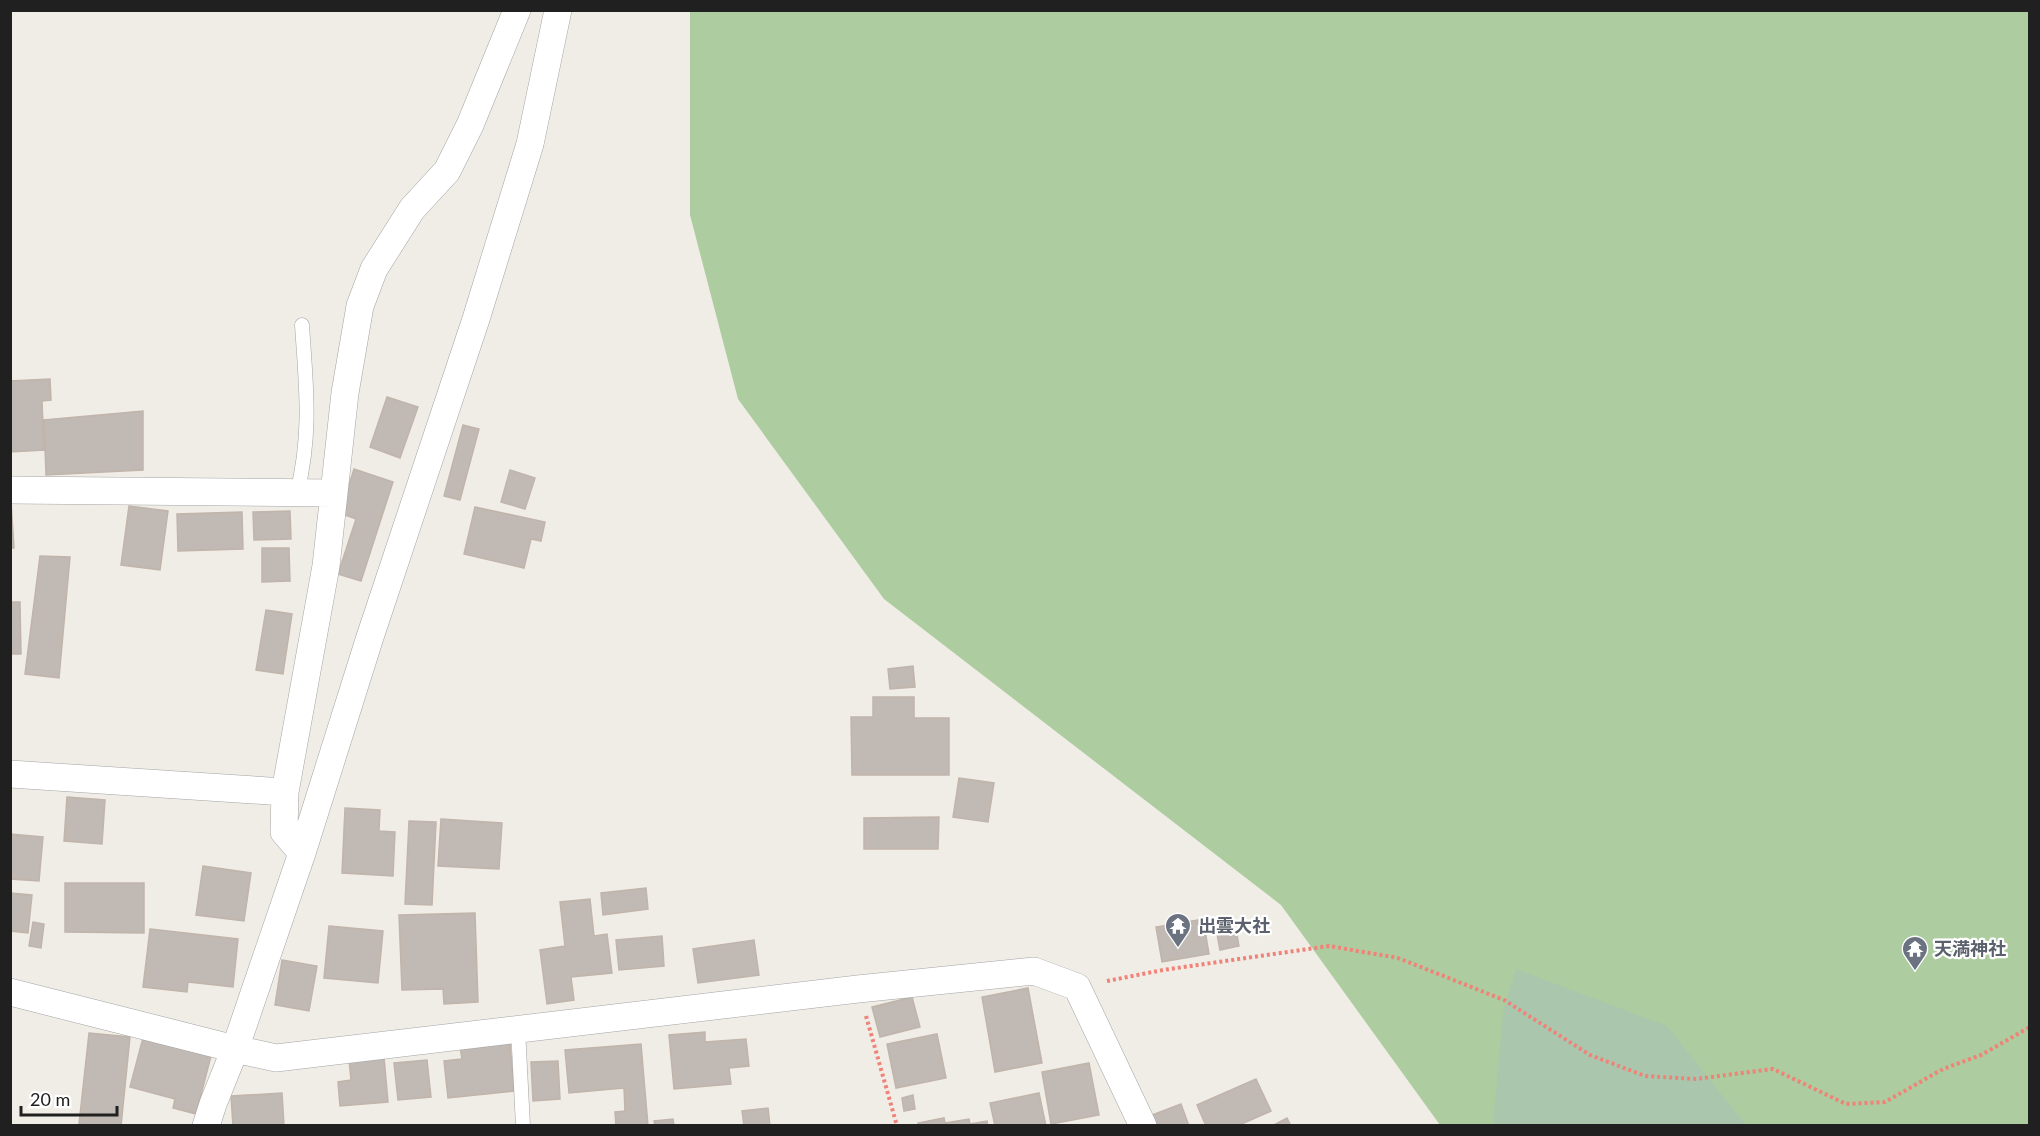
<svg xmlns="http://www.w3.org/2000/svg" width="2040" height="1136" font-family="Lato,'Noto Sans JP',sans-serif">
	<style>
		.forest { fill: #adcc9f }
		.cemetery { fill: #aac7ae }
		.building { fill: #c0b9b4; stroke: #c1b4aa; stroke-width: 1.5 }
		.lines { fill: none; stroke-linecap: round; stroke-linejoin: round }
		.service-casing { stroke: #a4a4a4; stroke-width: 15 }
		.minor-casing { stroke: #a4a4a4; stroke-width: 28 }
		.path { stroke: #f08278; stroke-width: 4; stroke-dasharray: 3 3; stroke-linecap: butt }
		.service { stroke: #fff; stroke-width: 14 }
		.minor { stroke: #fff; stroke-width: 27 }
		.labels { text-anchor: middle; stroke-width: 4.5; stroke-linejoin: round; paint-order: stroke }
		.worship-label { font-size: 18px; font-weight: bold; fill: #5b616d; stroke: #fff; text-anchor: start }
	</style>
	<rect width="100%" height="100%" fill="#f0ede7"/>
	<path class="forest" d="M690 11H2029V1125H1440L1281 905 884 599 738 399 690 215Z"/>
	<path class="cemetery" d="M1516 969 1667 1026 1746 1125H1493L1503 1012Z"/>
	<path class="building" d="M50 379 51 400 42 401 44 450 10 452V381Z
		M387 397 418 407 400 458 370 447Z
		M143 411V470L46 475 44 420Z
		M463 425 479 429 460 500 444 496Z
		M354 469 393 482 361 581 338 574 356 519 340 513Z
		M510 470 535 478 525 509 501 502Z
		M10 502H11L14 548H10Z
		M129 506 168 511 160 570 121 565Z
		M475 507 545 522 541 541 531 539 524 568 464 554Z
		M290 511 291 539 254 540 253 512Z
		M242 512 243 549 178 551 177 514Z
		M262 548H289L290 581 262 582Z
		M40 556 70 557 59 678 25 674Z
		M10 602H20L21 654H10Z
		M266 610 292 614 283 674 256 670Z
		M913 666 915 687 890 689 888 669Z
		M873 697H914V718H949V775H852L851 717H873Z
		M959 778 994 783 988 822 953 817Z
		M67 797 105 800 102 844 64 841Z
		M345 808 380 810 379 831 395 832 393 876 342 873Z
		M939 817 938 849H864V818Z
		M441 819 502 823 499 869 438 866Z
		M409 821 436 822 432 905 405 904Z
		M10 834 43 837 39 881 10 879Z
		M203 866 251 873 244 921 196 915Z
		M65 883H144V933L65 932Z
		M646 888 648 909 603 915 601 893Z
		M10 893 32 895 28 933 10 931Z
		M590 899 594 936 607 934 612 973 571 977 574 1000 547 1004 540 950 565 946 560 902Z
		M475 913 478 1002 444 1004 443 989 402 990 399 915Z
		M1203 919 1209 954 1162 962 1156 927Z
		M33 922 44 924 41 948 29 946Z
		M329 926 383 931 378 983 324 978Z
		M150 929 238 939 233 987 188 982 187 992 143 987Z
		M1236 930 1239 946 1220 950 1217 934Z
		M662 936 664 966 619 970 616 940Z
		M754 940 759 975 698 983 693 949Z
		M282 960 317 966 309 1011 275 1005Z
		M1028 988 1042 1063 995 1072 982 997Z
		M912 997 920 1027 880 1037 872 1007Z
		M705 1032V1042L746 1039 749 1066 729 1068 731 1084 674 1089 669 1035Z
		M89 1033 130 1037 121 1126 79 1124Z
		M937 1034 946 1078 896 1088 887 1044Z
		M143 1038 211 1056 196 1114 173 1108 175 1099 130 1087Z
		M510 1043 514 1091 448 1098 444 1061 462 1059 460 1047Z
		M641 1044 648 1126H616L615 1112 625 1111 624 1088 569 1093 565 1050Z
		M384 1057 388 1102 340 1106 338 1082 351 1080 349 1060Z
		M427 1060 431 1097 398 1100 394 1063Z
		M558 1061 560 1099 533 1101 531 1062Z
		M1089 1063 1099 1115 1051 1124 1042 1072Z
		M1256 1079 1271 1111 1237 1126H1206L1197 1105Z
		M282 1093 284 1126H233L231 1096Z
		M1039 1093 1046 1126H995L990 1103Z
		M913 1095 915 1109 904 1111 902 1098Z
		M1181 1104 1189 1126H1151L1147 1117Z
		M768 1108 770 1126H744L742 1111Z
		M944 1118 945 1123 969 1119 970 1124 987 1121 988 1126H918V1123Z
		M1287 1118 1291 1126H1272Z
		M673 1119 674 1126H655L654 1121Z"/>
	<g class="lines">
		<defs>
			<path id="service" d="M297 493C312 433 306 385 302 325
				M518 1029 523 1126"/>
			<path id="minor" d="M10 490 333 493
				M10 774 285 792
				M302 853 284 832 285 792 326 566 345 393 360 306 374 269 412 209 447 171 470 125 517 10
				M10 992 235 1049 276 1058 858 989 1034 971 1077 987 1143 1126
				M206 1126 213 1104 235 1049 302 853 370 637 476 319 530 144 558 10"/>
		</defs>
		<use href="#service" class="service-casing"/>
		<use href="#minor" class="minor-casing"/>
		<path class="path" d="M1107 981 1163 970 1329 946 1398 958 1504 1000 1590 1055 1645 1076 1696 1079 1773 1069 1846 1104 1885 1102 1943 1069 1981 1055 2030 1027
			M866 1016 897 1126"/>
		<use href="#service" class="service"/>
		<use href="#minor" class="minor"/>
	</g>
	<defs>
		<symbol id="temple-pin" viewBox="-11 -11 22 30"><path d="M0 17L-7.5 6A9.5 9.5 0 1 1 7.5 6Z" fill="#6b7280" stroke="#fff"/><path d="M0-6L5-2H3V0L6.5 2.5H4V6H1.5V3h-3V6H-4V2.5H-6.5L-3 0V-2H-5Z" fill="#fff"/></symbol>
	</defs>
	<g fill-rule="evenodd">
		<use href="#temple-pin" x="1163" y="911" width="30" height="40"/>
		<use href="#temple-pin" x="1900" y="934" width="30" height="40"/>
	</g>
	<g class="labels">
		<g class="worship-label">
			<text x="1198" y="932">出雲大社</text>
			<text x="1934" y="955">天満神社</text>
		</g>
	</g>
	<rect width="2040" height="1136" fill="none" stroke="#202020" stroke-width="24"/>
	<path d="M21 1106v9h96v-9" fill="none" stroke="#202020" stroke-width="3"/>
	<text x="30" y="1106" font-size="18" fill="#202020" stroke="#ffffff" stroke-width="4.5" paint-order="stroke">20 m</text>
</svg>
